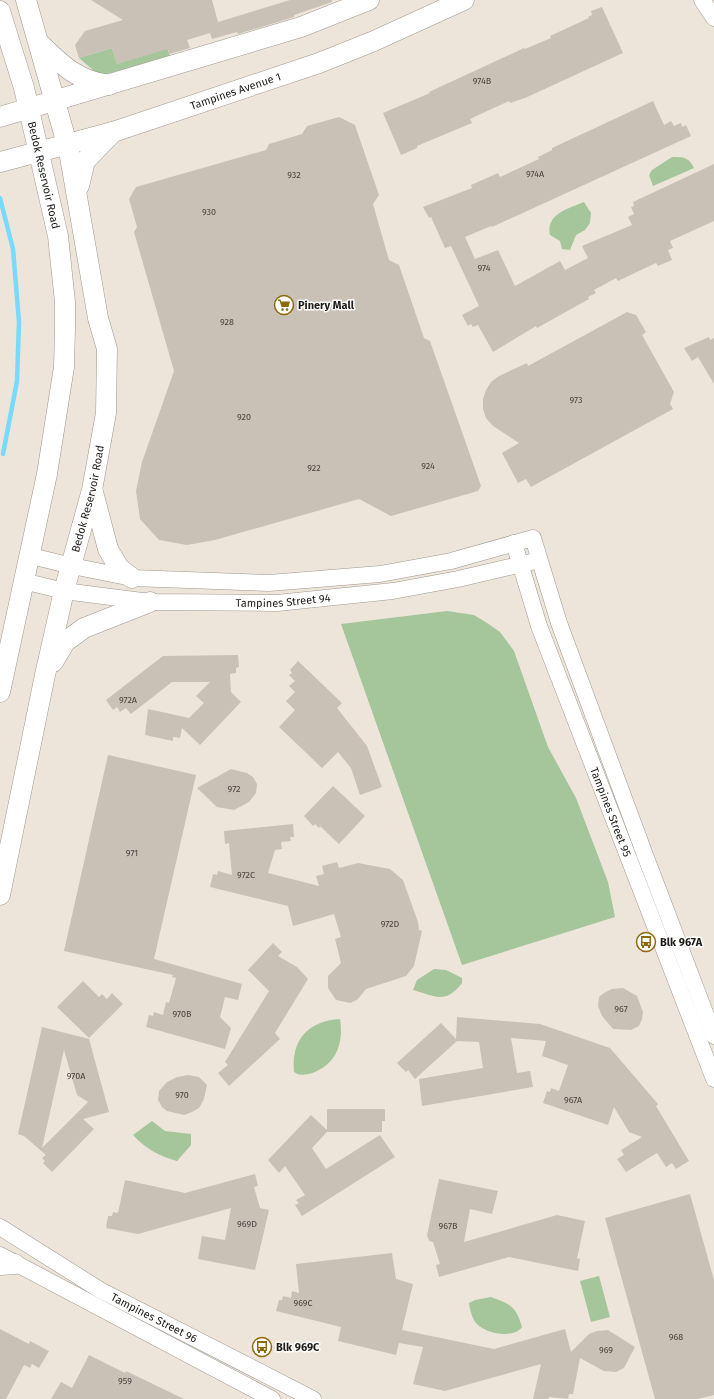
<svg xmlns="http://www.w3.org/2000/svg" width="714" height="1399" font-family="'Fira Sans',sans-serif">
	<style>
		.green { fill: #a5c59a }
		.lines { fill: none; stroke-linecap: round; stroke-linejoin: round }
		.stream { stroke: #77dafe; stroke-width: 4.5 }
		.building { fill: #c9c1b6; fill-rule: evenodd }
		.minor-casing { stroke: #9f978e; stroke-width: 17 }
		.major-casing { stroke: #9f978e; stroke-width: 21 }
		.minor { stroke: #fff; stroke-width: 16 }
		.major { stroke: #fff; stroke-width: 20 }
		.labels { text-anchor: middle; stroke-width: 3; stroke-linejoin: round; paint-order: stroke }
		.number-label { font-size: 9px; fill: #4a4540 }
		.street-label { font-size: 11px; fill: #1f1c19; stroke: #fff }
		.poi-label { font-size: 11px; font-weight: bold; fill: #1f1c19; stroke: #fff; text-anchor: start }
	</style>
	<rect width="100%" height="100%" fill="#ede5da"/>
	<path class="green" d="M166 45 170 56 100 76 79 58 112 48 117 64Z
		M672 157C683 157 689 157 694 168L653 186 649 175 652 170Z
		M584 202 591 213 590 223 585 230 576 235 570 250 562 249 560 241 550 235C545 214 570 208 584 202Z
		M447 611 474 615 487 623 500 632 514 651 548 747 576 798 608 882 615 917 462 965 341 624Z
		M434 969 446 970 462 978V983C445 1005 435 996 413 990L417 980Z
		M340 1019C344 1043 336 1065 312 1073 305 1075 300 1076 294 1072 291 1040 308 1021 340 1019Z
		M152 1121 165 1131 191 1134V1145L177 1161C159 1156 146 1149 133 1135Z
		M599 1276 610 1317 591 1322 580 1281Z
		M491 1297C510 1304 516 1306 522 1327 514 1339 485 1334 476 1323 472 1318 470 1310 469 1303L475 1300Z"/>
	<g class="lines">
		<path class="stream" d="M0 198 13 249 19 322 17 381 3 454"/>
	</g>
	<path class="building" d="M91 0H212L218 22 290 0H332V2L294 15V17L238 34 237 32 212 39 210 33 187 40 190 48 169 54 168 49 117 64 112 48 79 58 75 45 85 31 123 20Z
		M602 7 623 53 525 98 510 103 509 101 470 119 472 123 417 146V148L401 155 383 113 430 93 429 92 524 48 525 49 551 38 550 36 589 18 588 17 592 15 591 11Z
		M653 101 664 125 671 121 674 126 681 123 682 127 686 125 691 136 492 227 491 226 465 237 475 259 498 250 515 286 560 261 565 270 588 258 582 246 632 225 628 217 634 214 631 207 634 206 633 202 714 164V221L670 241 673 248 668 250 672 260 658 266 656 263 618 281 616 278 594 290 596 293 588 297 589 299 537 328 536 326 493 352 478 325 473 327 471 324 468 326 462 315 479 306 451 246 445 248 431 217 429 218 423 207 472 188 471 185 498 173 500 177 539 159 538 157 552 150V148Z
		M339 117 355 125 379 195 373 204 389 260 399 265 424 338 430 341 481 486 478 491 391 516 359 499 215 540 187 545 159 540 140 519 136 491 142 462 174 371 134 232 137 227 129 199 136 187 266 150 269 144 302 134 307 126Z
		M627 312 636 315 646 332 642 335 674 392 670 404 673 409 531 487 526 479 518 483 502 453 519 443 493 426 486 418 483 409V399L486 390 491 382 499 376 527 363 528 366Z
		M709 337 710 340 714 338V384L698 357 692 361 684 348Z
		M238 655 239 667 236 668V673L230 674 231 692 241 702 200 745 182 728 180 738 173 737V741L145 735 148 709 189 718 204 703 196 696 210 682H172L131 714 126 708 120 712 117 707 113 710 106 700 163 656Z
		M298 661 342 703 337 708 367 746 382 787 360 795 351 768 338 752 322 768 279 727 295 710 286 701 295 692 289 686 295 681 289 675 292 673 290 670Z
		M108 755 196 775 154 959 242 984 238 1000 225 997 220 1017 231 1028 225 1049 146 1027 149 1015 153 1016 154 1012 163 1015 166 1002 169 1003 176 978 172 977 173 975 64 951Z
		M231 769 247 773 253 777 257 784 256 793 249 802 234 810 217 807 197 788Z
		M333 786 365 816 339 844 320 826 319 828 315 824 313 826 304 816Z
		M293 824 294 837H290L291 841 281 842 282 849 275 850 268 873 319 886 316 876 324 874 322 866 337 862 339 868 358 863 390 869 403 880 418 922 419 930 422 931 414 966 406 976 366 989 357 1000 350 1003 336 1000 328 988V976L341 963 335 939 341 937 334 914 293 926 288 906 210 887 213 874 217 875 218 871 232 875 229 843 225 844 224 831Z
		M273 943 282 952 278 956 297 967 308 979 275 1033 280 1039 229 1086 218 1073 228 1065 225 1062 269 991 248 970Z
		M83 981 99 997 102 994 107 999 112 993 123 1004 89 1038 57 1007Z
		M623 988 637 996 643 1012 642 1019 639 1026 631 1030 613 1029 602 1016 598 1006 599 997 604 993 612 989Z
		M457 1017 540 1024 610 1048 658 1104 656 1106 689 1161 676 1169 672 1163 666 1167 657 1153 626 1172 617 1159 624 1155 621 1150 642 1137 629 1132 614 1107 608 1125 543 1103 547 1091 550 1092 551 1088 559 1091 568 1065 542 1056 546 1041 511 1038 517 1073 530 1071 533 1087 422 1106 419 1079 483 1068 479 1042 457 1041 415 1079 408 1070 406 1072 397 1063 441 1023 456 1039Z
		M42 1027 89 1039 109 1112 83 1119 94 1129 52 1172 43 1163 45 1161 42 1158 46 1155 24 1136 18 1134ZM64 1050 77 1095 88 1102 42 1148Z
		M188 1075 199 1077 207 1085 204 1099 199 1108 192 1112 184 1115 167 1111 162 1107 158 1100 159 1091 167 1082 177 1077Z
		M327 1109H385V1121H382V1132H327L312 1148 326 1169 380 1135 395 1157 302 1216 295 1205 299 1203 296 1200 305 1195 285 1166 279 1173 268 1160 311 1115 327 1130Z
		M255 1174 258 1186 254 1187 260 1208 269 1210 255 1270 198 1259 202 1236 225 1240 231 1208 138 1234 106 1228 108 1216H112L113 1212 118 1213 125 1180 185 1193Z
		M439 1179 498 1191 492 1214 470 1209 464 1242 557 1215 585 1221 578 1254 577 1258 580 1259 578 1271 509 1257 439 1277 436 1265 440 1264 433 1242 429 1241 427 1235Z
		M690 1194 714 1280V1395L698 1399H655L605 1218Z
		M392 1253 396 1279 413 1284 402 1330 494 1349 565 1329 571 1352 589 1334 597 1331 608 1330 635 1347 624 1368 616 1372 604 1371 580 1358 573 1394H569L568 1399 549 1397V1399H533L541 1364 445 1391 413 1384 423 1347 399 1343 396 1355 338 1341 341 1327 276 1311 279 1300H282L283 1296 291 1298 292 1291 299 1293 296 1264Z
		M0 1329 29 1344 30 1341 49 1351 39 1368 32 1364 30 1368 24 1365 6 1399H0Z
		M89 1355 125 1373 126 1371 184 1399H51L61 1382 72 1388Z"/>
	<g class="lines">
		<defs>
			<g id="minor">
				<path d="M702 0 714 18"/>
				<path id="s1" d="M514 543 539 626 714 1079"/>
				<path d="M31 556 72 566 132 578 269 583 380 574 451 561 533 538 559 623 645 855 714 1036"/>
				<path id="s2" d="M23 581 64 591 150 602 277 603 393 591 458 579 531 562"/>
				<path id="s3" d="M0 1227 100 1290 313 1399"/>
				<path d="M0 1255 272 1399"/>
			</g>
			<g id="major">
				<path id="s4" d="M0 11 24 88 58 236 65 302V328L64 367 47 474 0 692"/>
				<path d="M39 43C61 64 77 81 109 85"/>
				<path d="M0 117 301 27 369 0"/>
				<path id="s5" d="M0 162 113 132 319 63 374 41 464 0"/>
				<path d="M79 186 85 161 113 132"/>
				<path d="M93 492 108 549 119 568 132 578"/>
				<path d="M53 662 65 642 84 628 150 602"/>
				<path id="s6" d="M0 895 45 675 64 591 92 490 106 413 107 349 98 318 69 151 26 0"/>
				<path d="M0 1265 15 1264"/>
			</g>
		</defs>
		<use href="#minor" class="minor-casing"/>
		<use href="#major" class="major-casing"/>
		<use href="#minor" class="minor"/>
		<use href="#major" class="major"/>
	</g>
	<defs>
		<symbol id="supermarket-ring" viewBox="-11 -11 22 22"><circle r="9.5" fill="#fff" stroke="#8e690d" stroke-width="1.5"/><path d="M-6-5.5h2.5l.6 2H6L4.5 2H-2.5L-4.4-4H-6ZM-1.5 3.2a1.3 1.3 0 1 0 .1 0ZM3 3.2a1.3 1.3 0 1 0 .1 0Z" fill="#8e690d"/></symbol>
		<symbol id="bus-ring" viewBox="-11 -11 22 22"><circle r="9.5" fill="#fff" stroke="#8e690d" stroke-width="1.5"/><path d="M-5-6H5V4H4V6H2V4H-2V6H-4V4H-5ZM-3.5-4V0h7V-4ZM-3.5 1.2v1.5H-2V1.2ZM2 1.2v1.5H3.5V1.2Z" fill="#8e690d"/></symbol>
	</defs>
	<g fill-rule="evenodd">
		<use href="#supermarket-ring" x="273" y="294" width="22" height="22"/>
		<use href="#bus-ring" x="635" y="931" width="22" height="22"/>
		<use href="#bus-ring" x="251" y="1336" width="22" height="22"/>
	</g>
	<g class="labels">
		<g class="number-label">
			<text x="482" y="84">974B</text>
			<text x="535" y="177">974A</text>
			<text x="294" y="178">932</text>
			<text x="209" y="215">930</text>
			<text x="484" y="271">974</text>
			<text x="227" y="325">928</text>
			<text x="576" y="403">973</text>
			<text x="244" y="420">920</text>
			<text x="428" y="469">924</text>
			<text x="314" y="471">922</text>
			<text x="128" y="703">972A</text>
			<text x="234" y="792">972</text>
			<text x="132" y="856">971</text>
			<text x="246" y="878">972C</text>
			<text x="390" y="927">972D</text>
			<text x="621" y="1012">967</text>
			<text x="182" y="1017">970B</text>
			<text x="76" y="1079">970A</text>
			<text x="182" y="1098">970</text>
			<text x="573" y="1103">967A</text>
			<text x="247" y="1227">969D</text>
			<text x="448" y="1229">967B</text>
			<text x="303" y="1306">969C</text>
			<text x="676" y="1340">968</text>
			<text x="606" y="1353">969</text>
			<text x="125" y="1384">959</text>
		</g>
		<g class="street-label">
			<text dy="4" stroke="none"><textPath href="#s5" startOffset="246">Tampines Avenue 1</textPath></text>
			<text dy="4" stroke="none"><textPath href="#s4" startOffset="170">Bedok Reservoir Road</textPath></text>
			<text dy="4" stroke="none"><textPath href="#s6" startOffset="406">Bedok Reservoir Road</textPath></text>
			<text dy="4" stroke="none"><textPath href="#s2" startOffset="262">Tampines Street 94</textPath></text>
			<text dy="4" stroke="none"><textPath href="#s1" startOffset="286">Tampines Street 95</textPath></text>
			<text dy="4" stroke="none"><textPath href="#s3" startOffset="179">Tampines Street 96</textPath></text>
		</g>
		<g class="poi-label">
			<text x="298" y="309">Pinery Mall</text>
			<text x="660" y="946">Blk 967A</text>
			<text x="276" y="1351">Blk 969C</text>
		</g>
	</g>
</svg>
